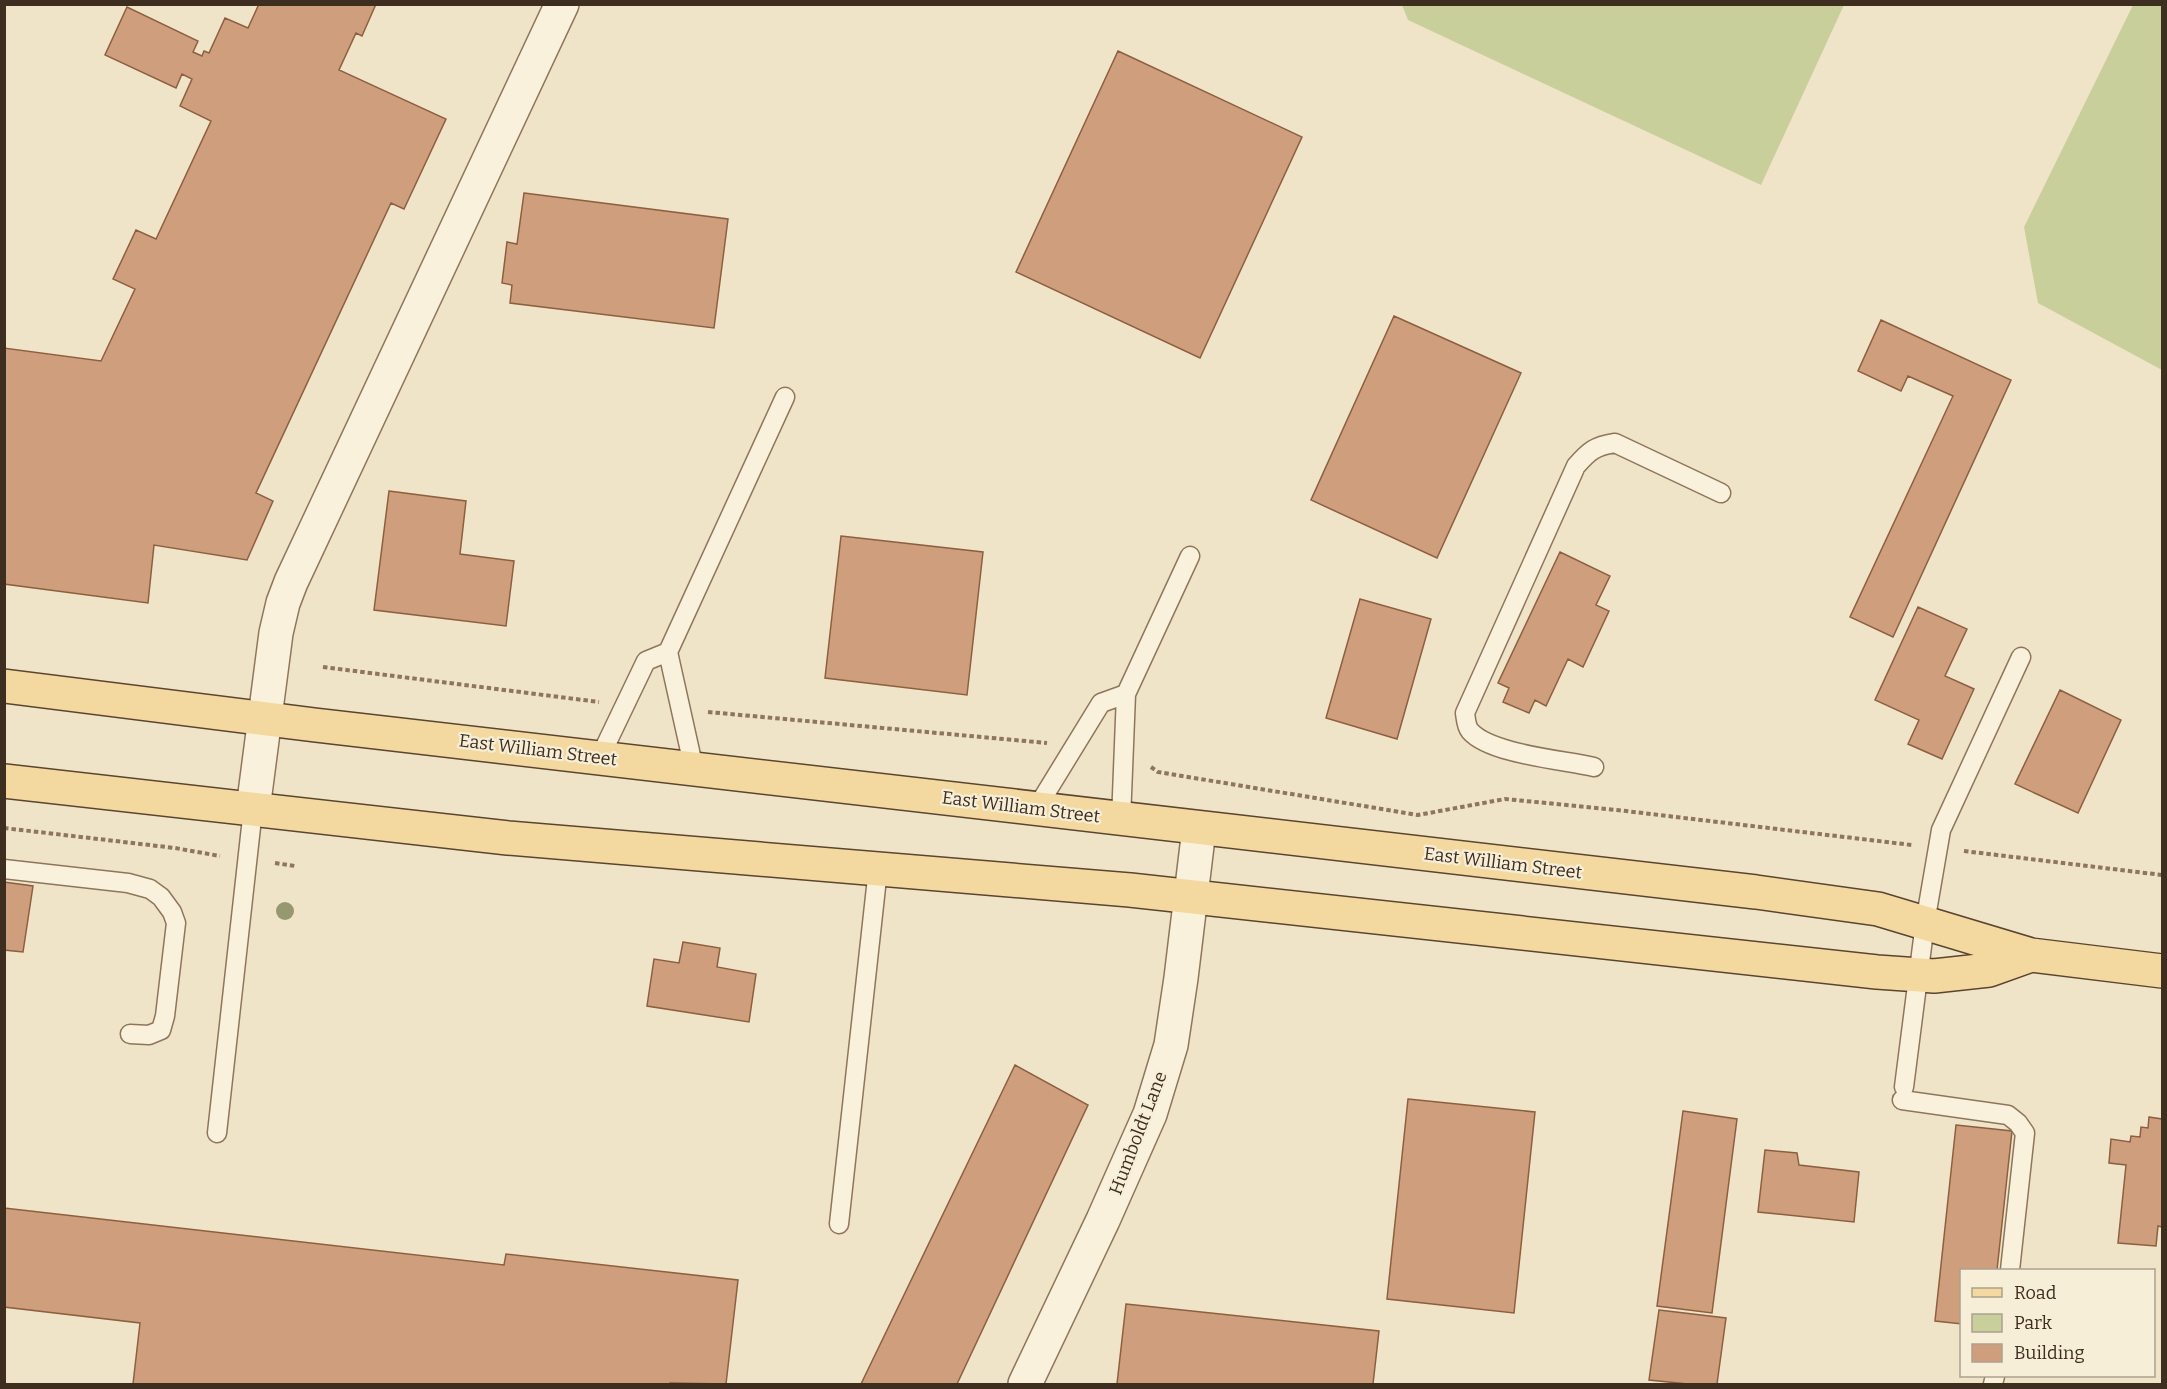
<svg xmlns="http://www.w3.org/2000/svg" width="2167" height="1389" font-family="Bitter,serif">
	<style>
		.green { fill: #c9cf9b }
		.building { fill: #cf9f7d; stroke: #8d5f41; stroke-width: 1.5 }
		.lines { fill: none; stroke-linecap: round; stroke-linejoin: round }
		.service-casing { stroke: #8d765c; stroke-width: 21 }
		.minor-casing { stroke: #8d765c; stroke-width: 36 }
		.primary-casing { stroke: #5b4430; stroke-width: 36 }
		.path { stroke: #8d765c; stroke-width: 4; stroke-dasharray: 4.5 3; stroke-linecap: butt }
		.service { stroke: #faf1dc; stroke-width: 18 }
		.minor { stroke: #faf1dc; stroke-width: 33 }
		.primary { stroke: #f3d9a0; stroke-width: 33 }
		.tree { fill: #96986f }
		.labels { text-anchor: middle; stroke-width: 4.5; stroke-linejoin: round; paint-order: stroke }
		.street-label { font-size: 18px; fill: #3d2e20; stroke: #f7eed8 }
	</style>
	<rect width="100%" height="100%" fill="#f0e4c8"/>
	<path class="green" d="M1402 5H1844L1761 185 1408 20Z
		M2133 5H2162V370L2038 303 2024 227Z"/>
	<path class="building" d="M259 4H376L362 36 356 33 339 70 446 119 404 209 391 203 256 493 273 501 247 560 154 545 148 603 4 584V348L101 361 135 289 113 279 136 230 156 239 211 121 180 106 192 79 182 74 176 88 105 55 127 7 198 41 193 52 202 56 204 51 209 53 225 18 248 28Z
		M1118 51 1302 137 1200 358 1016 272Z
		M524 193 728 219 714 328 510 303 512 285 502 283 507 242 517 244Z
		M1394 316 1521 373 1437 558 1311 500Z
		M1881 320 2011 380 1893 637 1850 617 1953 396 1908 376 1901 391 1858 371Z
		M389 491 466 501 460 554 514 561 506 626 374 610Z
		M841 536 983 552 967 695 825 678Z
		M1560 552 1610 576 1596 605 1609 611 1583 667 1568 659 1546 706 1535 700 1529 713 1503 702 1509 688 1498 683Z
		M1360 599 1431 619 1397 739 1326 718Z
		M1918 607 1967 629 1945 676 1974 689 1942 759 1908 744 1919 720 1875 700Z
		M2060 690 2121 720 2078 813 2015 784Z
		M4 882 33 886 23 952 4 950Z
		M683 942 720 948 717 967 756 974 749 1022 647 1006 654 959 679 963Z
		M1015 1065 1088 1105 957 1384H861Z
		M1408 1099 1535 1112 1514 1313 1387 1299Z
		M1683 1111 1737 1119 1712 1313 1657 1306Z
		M2149 1117 2162 1119V1227L2158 1226 2156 1246 2118 1243 2126 1165 2109 1163 2111 1139 2130 1142 2131 1136 2140 1137 2141 1127 2148 1128Z
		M1956 1125 2012 1131 1997 1270H1962V1324L1935 1321Z
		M1765 1150 1797 1153 1799 1165 1859 1172 1854 1222 1758 1212Z
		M4 1208 504 1265 506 1254 738 1280 726 1384 670 1383V1384H133L140 1323 4 1307Z
		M1126 1304 1379 1331 1373 1384H1117Z
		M1659 1310 1726 1318 1717 1384H1688L1649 1380Z"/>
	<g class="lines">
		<defs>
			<path id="service" d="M600 757 646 661 668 652
				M1594 767C1563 760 1490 754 1470 731 1466 726 1466 719 1465 713L1576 466C1589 451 1595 446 1615 443L1721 493
				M694 769 668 652 785 397
				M1036 809 1101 703 1126 694
				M1121 820 1126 694 1190 556
				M4 869 128 883 150 889 161 897 172 912 176 923 165 1016 161 1030 149 1035 130 1034
				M1904 1087 1925 923 1941 830 2021 657
				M1902 1100 2008 1115 2018 1123 2025 1133 2010 1270
				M217 1133 253 809
				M839 1224 878 869
				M1993 1384 1995 1376"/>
			<path id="minor" d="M253 809 276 633 283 603 291 582 562 4
				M1025 1384 1103 1220 1150 1114 1171 1045 1181 978 1199 829"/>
			<path id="primary" d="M4 686 315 725 1756 892 1878 909 2031 955 2162 971
				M4 781 508 838 1130 890 1877 972 1934 976 1989 970 2031 955"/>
		</defs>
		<use href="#service" class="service-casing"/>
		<use href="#minor" class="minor-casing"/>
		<use href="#primary" class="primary-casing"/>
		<path class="path" d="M323 667 599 702
			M708 712 1047 743
			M1151 767 1158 772 1418 815 1505 799 1617 810 1912 845
			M4 828 175 848 220 856
			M1964 851 2162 875
			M275 863 295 866"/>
		<use href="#service" class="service"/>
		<use href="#minor" class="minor"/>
		<use href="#primary" class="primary"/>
	</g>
	<circle class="tree" cx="285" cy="911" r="9"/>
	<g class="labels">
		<g class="street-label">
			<text transform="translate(538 750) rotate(7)" y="6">East William Street</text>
			<text transform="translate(1021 807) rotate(7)" y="6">East William Street</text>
			<text transform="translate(1503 863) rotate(7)" y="6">East William Street</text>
			<text transform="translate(1138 1133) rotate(-69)" y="6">Humboldt Lane</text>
		</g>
	</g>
	<rect width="2167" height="1389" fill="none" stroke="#3d2e20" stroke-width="12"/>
	<rect x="1960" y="1269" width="195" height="108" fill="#f7eed8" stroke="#ada18e" stroke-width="1.5"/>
	<rect x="1972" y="1288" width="30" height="9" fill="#f3d9a0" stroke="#ada18e" stroke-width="1.5"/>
	<text x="2014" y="1299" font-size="18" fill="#3d2e20">Road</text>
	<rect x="1972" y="1314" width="30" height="18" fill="#c9cf9b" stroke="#ada18e" stroke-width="1.5"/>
	<text x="2014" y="1329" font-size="18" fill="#3d2e20">Park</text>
	<rect x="1972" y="1344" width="30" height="18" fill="#cf9f7d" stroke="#ada18e" stroke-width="1.5"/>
	<text x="2014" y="1359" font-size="18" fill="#3d2e20">Building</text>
</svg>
